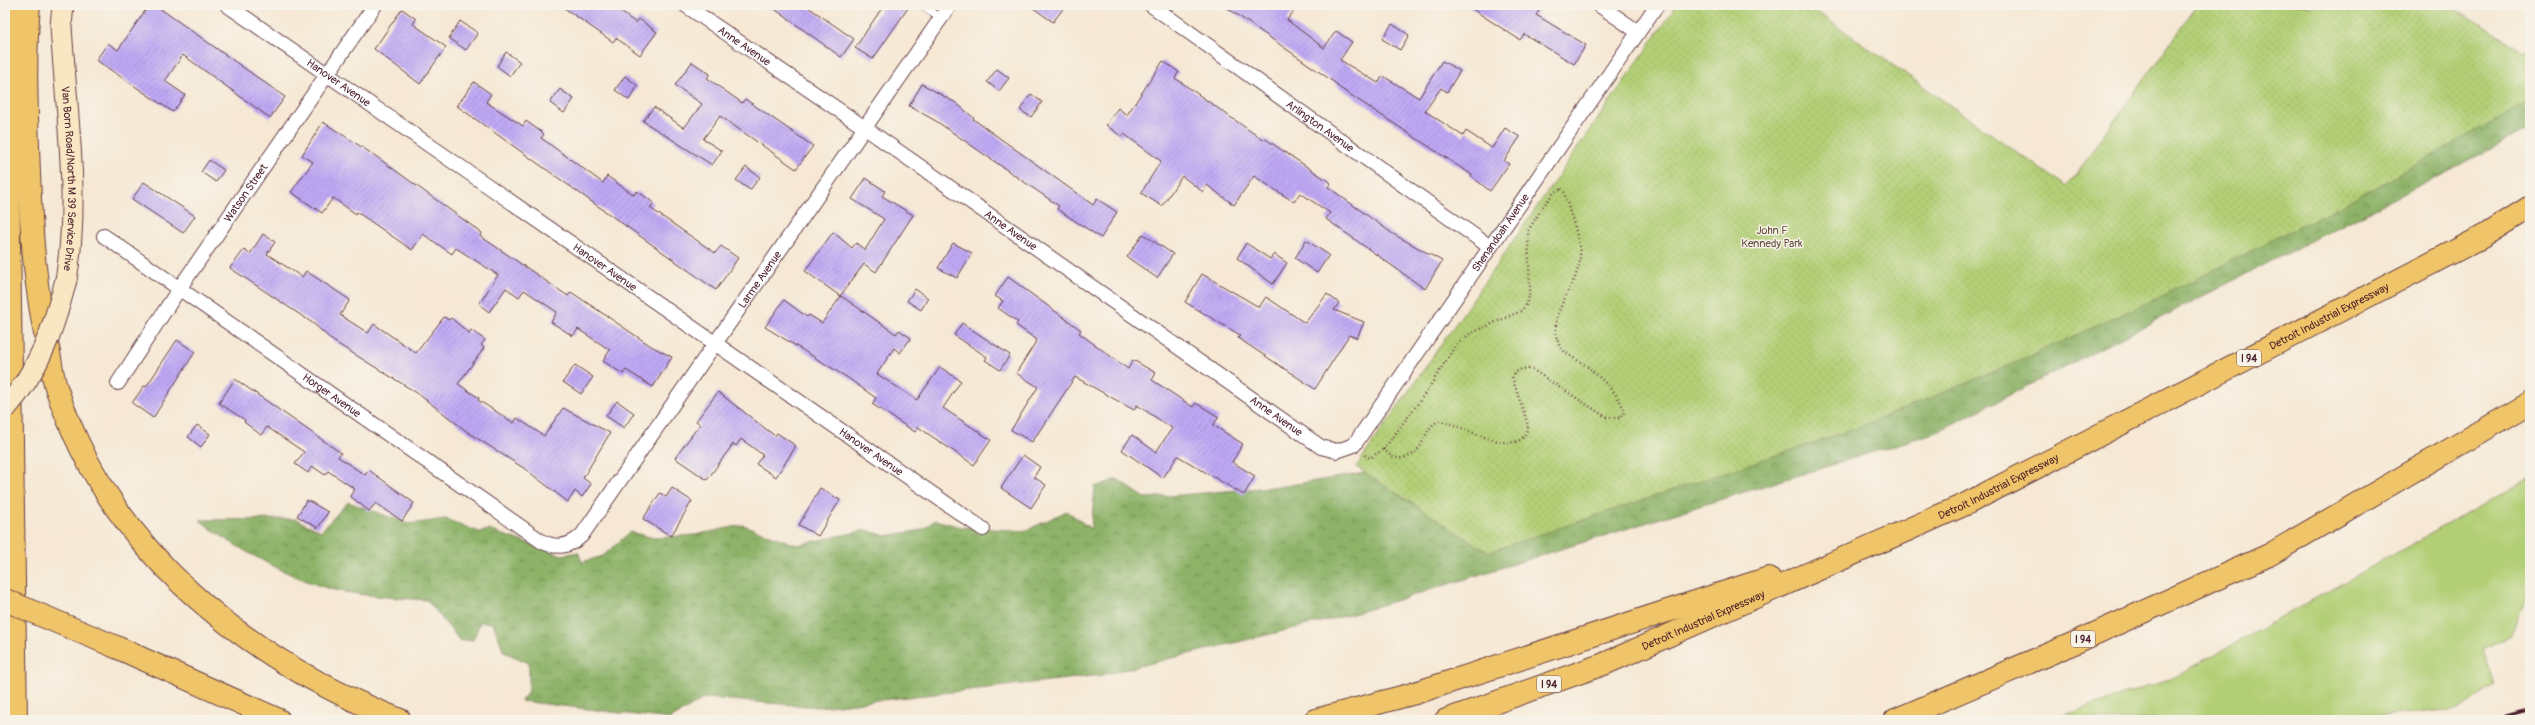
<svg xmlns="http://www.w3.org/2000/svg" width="2535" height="725" font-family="Pangolin,sans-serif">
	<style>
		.grass { fill: #b2cf76; stroke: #7e7750 }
		.forest { fill: url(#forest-crowns); stroke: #6c6849 }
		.park { fill: url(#park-dots); stroke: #7e7750 }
		.building { fill: url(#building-hatch) }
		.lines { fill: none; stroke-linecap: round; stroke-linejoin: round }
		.service-casing { stroke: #643d44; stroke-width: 9 }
		.minor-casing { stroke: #643d44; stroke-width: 16 }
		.secondary-casing { stroke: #643d44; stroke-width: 23 }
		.motorway-casing { stroke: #643d44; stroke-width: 24 }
		.path { stroke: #643d44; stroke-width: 2.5; stroke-dasharray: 1 3; stroke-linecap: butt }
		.service { stroke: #fff; stroke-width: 7 }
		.minor { stroke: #fff; stroke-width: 14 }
		.secondary { stroke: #f9e7c3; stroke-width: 21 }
		.motorway { stroke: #f0c469; stroke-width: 22 }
		.rail { stroke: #4a1f2b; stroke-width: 3 }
		.secondary-bridge-casing { stroke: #643d44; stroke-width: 23; stroke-linecap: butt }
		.motorway-bridge-casing { stroke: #643d44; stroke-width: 24; stroke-linecap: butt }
		.secondary-bridge { stroke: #f9e7c3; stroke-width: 21 }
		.motorway-bridge { stroke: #f0c469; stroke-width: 22 }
		.labels { text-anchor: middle; stroke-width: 3; stroke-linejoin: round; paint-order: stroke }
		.shield { fill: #f7f3e8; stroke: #7e5f64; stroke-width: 1 }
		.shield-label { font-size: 10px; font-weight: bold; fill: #4a1f2b }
		.street-label { font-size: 11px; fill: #4a1f2b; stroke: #f7f3e8 }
		.park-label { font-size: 11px; fill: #644b3e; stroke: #f7f3e8 }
	</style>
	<defs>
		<pattern id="forest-crowns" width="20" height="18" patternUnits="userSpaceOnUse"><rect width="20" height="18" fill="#8db267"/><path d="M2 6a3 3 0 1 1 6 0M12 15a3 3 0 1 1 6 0" fill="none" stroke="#759055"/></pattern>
		<pattern id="park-dots" width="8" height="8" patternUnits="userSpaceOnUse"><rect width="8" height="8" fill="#b2cf76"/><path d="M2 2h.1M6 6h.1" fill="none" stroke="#9bb166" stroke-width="1.8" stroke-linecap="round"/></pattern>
		<pattern id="building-hatch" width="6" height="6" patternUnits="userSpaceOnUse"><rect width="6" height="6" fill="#bfa9f5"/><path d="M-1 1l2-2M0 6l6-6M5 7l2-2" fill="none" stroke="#9d89c7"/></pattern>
	</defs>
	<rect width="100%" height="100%" fill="#f7f3e8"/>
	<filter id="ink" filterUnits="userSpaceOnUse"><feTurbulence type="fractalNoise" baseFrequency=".025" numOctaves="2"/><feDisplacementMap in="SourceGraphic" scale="8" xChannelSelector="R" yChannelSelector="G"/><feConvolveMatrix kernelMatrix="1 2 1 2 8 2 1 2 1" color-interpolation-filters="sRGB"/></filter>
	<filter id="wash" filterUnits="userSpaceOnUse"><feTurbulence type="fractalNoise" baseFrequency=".012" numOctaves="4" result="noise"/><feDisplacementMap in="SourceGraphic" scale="16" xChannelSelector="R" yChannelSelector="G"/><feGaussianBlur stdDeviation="0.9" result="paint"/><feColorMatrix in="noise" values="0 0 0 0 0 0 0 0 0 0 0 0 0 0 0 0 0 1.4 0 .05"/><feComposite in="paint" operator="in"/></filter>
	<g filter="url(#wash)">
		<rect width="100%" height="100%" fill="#f6e8d4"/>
		<path class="grass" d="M2530 478V589L2511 634 2483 649 2495 685 2459 709 2333 720H2050L2175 677Z"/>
		<path class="forest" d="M2530 49V129L1937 432 1353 614 1102 675 819 707 705 698 670 719 521 701 529 691V663L504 652 493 623 480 622 473 640 460 641 427 600C399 598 371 596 344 592 302 585 232 547 200 520L295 519 321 531 348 502 409 524 446 519 479 532 489 530 562 555 578 552 582 562 603 556 630 532 654 538 695 535 743 525 797 545 866 530 886 536 922 530 935 520 961 527 1025 531 1067 511 1091 529 1095 487 1117 479 1145 498 1284 486 1440 461 2459 80Z"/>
		<path class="park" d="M1677 5H1807L2067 187 2197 5H2451L2530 56V100L2373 189 2160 297 2014 363 1860 427 1488 552 1356 467Z"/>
		<g id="blocks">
			<path class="building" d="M149 5H155L285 97 270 118 183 55 165 81 185 95 173 112 96 60 108 43 118 50Z
				M560 5H611L636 23 639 19 657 32 640 55 616 38 613 42Z
				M769 5H805L854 39 841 57Z
				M884 5H910L873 59 855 48Z
				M1029 5H1066L1053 22Z
				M1223 5H1285L1294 11 1287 20 1324 48 1336 31 1352 42 1340 60 1378 83 1383 76 1419 98 1442 61 1460 71 1447 92 1441 88 1425 111 1463 136 1466 131 1492 148 1505 128 1520 137 1504 161 1509 164 1490 191 1471 176 1472 175 1337 86 1338 85Z
				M1466 5H1530L1539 11 1536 15 1586 45 1574 64 1524 34 1520 40Z
				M402 9 416 19 413 24 446 47 420 84 374 49Z
				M460 21 478 33 466 50 449 38Z
				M1392 24 1409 35 1400 50 1382 39Z
				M506 52 520 62 510 76 497 66Z
				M1163 61 1179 72 1175 78 1263 140 1264 138 1331 183 1328 187 1393 234 1442 261 1425 289 1326 219 1330 213 1300 193 1294 202 1254 176 1234 205 1207 185 1203 192 1182 176 1162 206 1141 193 1161 161 1124 134 1122 137 1106 125 1118 108 1127 115Z
				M692 62 710 74 707 78 742 103 745 99 813 146 796 169 720 116 703 139 722 151 712 165 643 121 654 107 684 128 702 104 675 85Z
				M997 69 1009 78 999 91 987 82Z
				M625 76 638 86 629 100 615 90Z
				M474 82 491 94 486 102 523 126 526 121 544 134 541 138 603 183 607 176 634 195 637 191 654 203 650 208 715 253 721 246 738 258 716 290 457 106Z
				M922 84 956 103 974 118 973 119 1093 205 1097 199 1117 212 1101 238 1057 209 1059 206 936 121 909 106Z
				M560 89 574 99 564 113 550 103Z
				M1031 94 1042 102 1031 117 1020 110Z
				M323 122 374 155 482 233 480 236 568 296 571 292 651 346 672 357 653 387 626 370 623 374 603 361 610 350 578 329 573 336 551 322 557 312 524 290 519 297 506 288 489 312 479 304 498 275 456 248 452 254 423 234 412 250 357 212 356 214 333 198 322 213 291 192 313 162 302 155Z
				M209 160 224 170 216 182 201 172Z
				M746 167 760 177 750 190 736 180Z
				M866 178 885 191 882 196 913 215 876 272 864 264 840 296 805 271 833 232 852 248 856 243 865 250 884 219 852 199Z
				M144 182 195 216 183 233 132 199Z
				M263 234 275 242 267 254 302 277 306 271 350 300 340 315 368 333 374 324 416 353 444 317 449 320 451 318 469 333 471 330 485 340 481 345 484 348 458 384 479 398 478 400 514 423 517 418 544 436 563 408 610 433 583 478 591 484 582 497 575 491 568 502 525 469 469 433 417 393 333 341 314 324 230 268 244 250 250 254Z
				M1143 234 1173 254 1157 278 1127 257Z
				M1306 240 1329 255 1317 273 1295 258Z
				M953 243 972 253 957 278 938 268Z
				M1246 243 1270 259 1274 254 1287 263 1273 284 1237 258Z
				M1202 274 1259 307 1266 297 1305 323 1327 294 1339 303 1334 310 1364 322 1357 338 1349 335 1315 389 1238 338 1240 335 1185 302Z
				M1008 277 1081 330 1079 333 1128 369 1133 360 1156 373 1152 380 1193 407 1196 403 1219 417 1213 425 1243 444 1232 462 1255 476 1244 495 1178 456 1163 478 1122 450 1132 435 1156 452 1172 428 1137 405 1134 410 1075 377 1032 442 1011 430 1038 387 1016 373 1037 340 1016 325 1018 322 998 308 1003 301 995 296Z
				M915 289 928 298 921 310 907 301Z
				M841 296 896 334 899 330 911 338 900 353 894 348 877 374 917 400 940 367 961 381 943 408 991 440 974 465 918 427 915 432 872 404 876 398 848 378 765 327 784 300 807 317 809 315 822 323Z
				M962 323 1010 355 1000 370 985 360 987 357 954 335Z
				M177 340 195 352 153 418 132 403 144 386 146 387Z
				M575 365 593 377 581 394 563 382Z
				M235 379 341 453 338 457 365 475 369 470 414 503 402 521 376 503 369 511 350 496 355 489 328 471 325 475 312 466 308 473 295 464 304 452 267 427 261 435 244 422 245 420 219 403Z
				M718 392 775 436 777 433 796 446 776 477 756 464 763 455 741 439 736 446 733 444 707 480 675 458 700 424 696 421Z
				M617 401 634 413 624 428 606 416Z
				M197 425 210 434 201 447 188 437Z
				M1023 455 1040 467 1034 477 1046 485 1031 508 1001 488Z
				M672 488 692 501 671 536 643 519 660 493 666 497Z
				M820 488 840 500 818 536 799 525Z
				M307 500 328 512 318 528 297 516Z"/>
		</g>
	</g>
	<g filter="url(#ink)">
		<use href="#blocks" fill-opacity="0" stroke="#643d44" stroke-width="1"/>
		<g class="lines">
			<defs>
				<path id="service" d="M922 5 941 18"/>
				<g id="minor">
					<path id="s1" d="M227 5 983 529"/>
					<path id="s2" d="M685 5 865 128 1321 447 1337 451 1354 445 1657 5"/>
					<path id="s3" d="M1151 5 1490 247"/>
					<path d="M1599 5 1638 32"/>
					<path id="s4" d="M104 236 541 541C556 549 570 547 582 535L950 5"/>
					<path id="s5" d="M118 383 179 289 375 5"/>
				</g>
				<g id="secondary">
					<path id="s6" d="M63 5 61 26C66 109 80 199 66 280"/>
				</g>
				<g id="motorway">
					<path d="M14 5 7 97 16 720"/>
					<path d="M29 5C24 61 27 117 29 173 31 233 35 289 48 348 51 361 52 375 56 387 109 550 245 659 400 720"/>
					<path d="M116 647 279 720"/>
					<path d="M1315 720 1412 694 1769 578"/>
					<path id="s7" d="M1446 720 1604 664 1966 504 2484 236 2530 207"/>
					<path d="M1895 720 2072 644 2269 555 2530 403"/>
				</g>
			</defs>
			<use href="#service" class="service-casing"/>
			<use href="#minor" class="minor-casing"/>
			<use href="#secondary" class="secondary-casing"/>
			<use href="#motorway" class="motorway-casing"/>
			<path class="path" d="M1561 189 1564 192C1569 211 1581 240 1580 258 1578 287 1547 312 1558 342 1562 355 1581 360 1590 369 1601 378 1625 400 1624 414L1619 418 1606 417 1533 370C1523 367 1518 369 1512 377L1528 425C1523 466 1460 422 1439 421 1420 430 1427 453 1403 458 1394 459 1390 456 1384 449L1427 391 1456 345 1471 333 1521 311 1527 304 1530 292 1528 231 1542 208 1554 192Z
				M1365 455 1370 458 1384 449"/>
			<use href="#service" class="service"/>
			<use href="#minor" class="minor"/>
			<use href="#secondary" class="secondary"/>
			<use href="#motorway" class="motorway"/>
			<path class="rail" d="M2494 720 2530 710"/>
			<defs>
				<path id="secondary-bridge" d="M5 409C40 369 53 330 66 280"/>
				<path id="motorway-bridge" d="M5 600 116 647"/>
			</defs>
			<use href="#secondary-bridge" class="secondary-bridge-casing"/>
			<use href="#motorway-bridge" class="motorway-bridge-casing"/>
			<use href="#secondary-bridge" class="secondary-bridge"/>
			<use href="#motorway-bridge" class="motorway-bridge"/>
		</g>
	</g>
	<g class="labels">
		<g class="shield">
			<rect x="2237" y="350" width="24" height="16" rx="3"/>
			<rect x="2071" y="631" width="24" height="16" rx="3"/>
			<rect x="1537" y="676" width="24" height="16" rx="3"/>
		</g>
		<g class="shield-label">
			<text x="2249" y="362">I 94</text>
			<text x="2083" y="643">I 94</text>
			<text x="1549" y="688">I 94</text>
		</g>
		<g class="street-label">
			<text dy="4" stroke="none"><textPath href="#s2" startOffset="72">Anne Avenue</textPath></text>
			<text dy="4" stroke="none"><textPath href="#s1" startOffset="136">Hanover Avenue</textPath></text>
			<text dy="4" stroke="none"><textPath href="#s3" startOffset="208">Arlington Avenue</textPath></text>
			<text dy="4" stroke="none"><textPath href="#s6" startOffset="174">Van Born Road/North M 39 Service Drive</textPath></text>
			<text dy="4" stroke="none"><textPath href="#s5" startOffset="229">Watson Street</textPath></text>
			<text dy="4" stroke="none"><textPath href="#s2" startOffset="396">Anne Avenue</textPath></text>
			<text dy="4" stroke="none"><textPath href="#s2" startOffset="1067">Shenandoah Avenue</textPath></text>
			<text dy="4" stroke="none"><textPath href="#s1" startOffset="460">Hanover Avenue</textPath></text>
			<text dy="4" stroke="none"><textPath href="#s4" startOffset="889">Larme Avenue</textPath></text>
			<text dy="4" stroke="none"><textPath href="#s7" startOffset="972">Detroit Industrial Expressway</textPath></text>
			<text dy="4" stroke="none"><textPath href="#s4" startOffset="278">Horger Avenue</textPath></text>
			<text dy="4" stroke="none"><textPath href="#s2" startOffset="720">Anne Avenue</textPath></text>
			<text dy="4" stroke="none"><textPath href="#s1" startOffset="784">Hanover Avenue</textPath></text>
			<text dy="4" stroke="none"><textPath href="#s7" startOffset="600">Detroit Industrial Expressway</textPath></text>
			<text dy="4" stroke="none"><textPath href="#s7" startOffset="276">Detroit Industrial Expressway</textPath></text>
		</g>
		<g class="park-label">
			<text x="1772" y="234">John F<tspan x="1772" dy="13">Kennedy Park</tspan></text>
		</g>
	</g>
	<rect width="2535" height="725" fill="none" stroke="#f7f3e8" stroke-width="20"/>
</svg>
